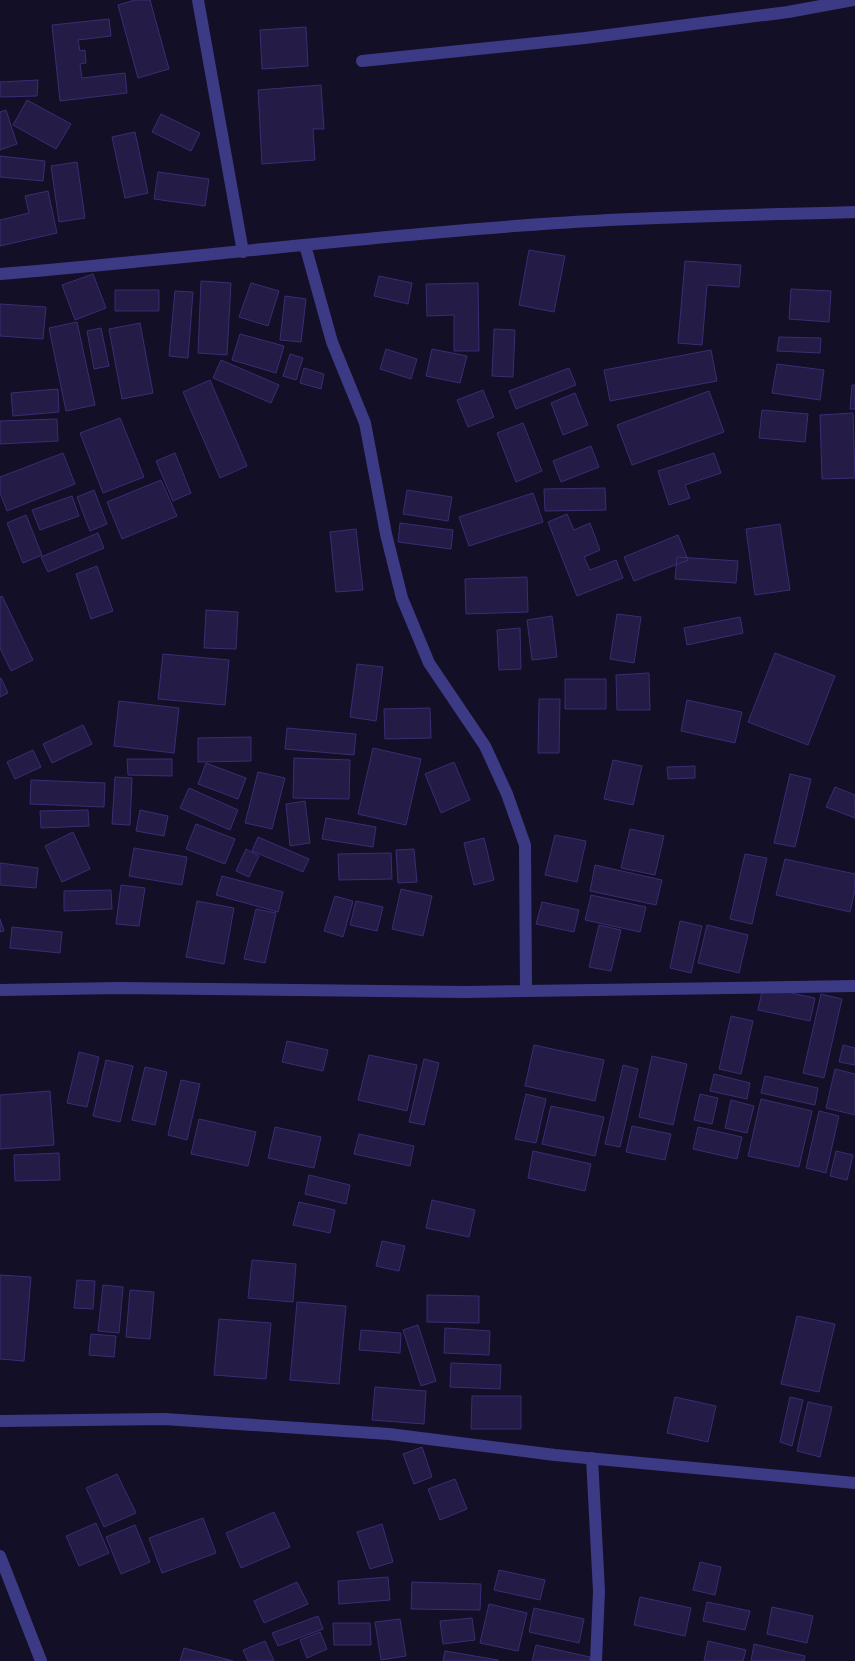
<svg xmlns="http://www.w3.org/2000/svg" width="855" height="1661" font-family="Raleway,sans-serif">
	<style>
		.building { fill: #241b47; stroke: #3b2d73 }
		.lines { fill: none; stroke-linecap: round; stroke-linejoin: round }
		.minor { stroke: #3d3a85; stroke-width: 12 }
	</style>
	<rect width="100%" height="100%" fill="#130f26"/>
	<path class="building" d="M135 0H150L169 69 138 78 118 5Z
		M109 19 111 36 78 40 80 51 85 50 86 63 80 64 82 78 125 73 127 93 60 101 52 25Z
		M306 27 308 66 262 69 260 30Z
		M38 80 37 96 0 97V82Z
		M321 85 324 129H313L315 160 262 164 258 90Z
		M27 100 71 124 56 149 13 125Z
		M6 110 17 144 0 150V112Z
		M161 114 200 133 191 151 152 132Z
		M135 132 148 193 125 198 112 137Z
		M0 156 45 161 43 181 0 177Z
		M77 162 85 218 59 222 51 166Z
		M158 172 209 179 205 206 154 199Z
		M48 191 57 233 0 246V220L29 213 25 196Z
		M529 250 565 256 554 312 519 305Z
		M685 261 741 265 739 287 707 285 702 345 678 343Z
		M93 274 106 308 75 320 62 285Z
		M379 276 412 283 408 304 374 296Z
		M201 281 231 283 227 355 198 353Z
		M251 283 279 291 268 326 239 317Z
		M478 283 479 351H454V315L427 316 426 284Z
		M791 289 831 291 829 322 789 319Z
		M115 290H159V311H115Z
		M175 291 193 292 188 358 169 356Z
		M285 296 306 299 301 342 280 340Z
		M0 304 46 307 43 339 0 336Z
		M77 322 95 405 66 411 49 328Z
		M140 323 153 393 122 399 109 329Z
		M101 328 109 366 94 369 87 331Z
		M494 329 515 330 513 377 492 376Z
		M240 334 284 346 276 373 232 360Z
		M779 337 821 338 820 353 777 351Z
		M386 349 417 359 411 379 380 369Z
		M432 349 467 356 460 383 426 376Z
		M711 350 717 381 610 401 604 370Z
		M290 354 303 358 296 380 283 376Z
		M221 360 279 385 271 403 213 378Z
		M777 364 824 370 820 400 772 393Z
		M304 368 324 374 321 389 300 383Z
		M569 368 576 385 516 409 509 391Z
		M210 380 247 466 220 478 183 392Z
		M852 385H855V409H850Z
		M58 389 59 412 13 416 11 393Z
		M483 390 494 417 468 427 457 400Z
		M709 391 724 432 632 465 617 425Z
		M575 393 588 425 563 435 551 403Z
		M762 410 808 414 805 442 759 438Z
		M853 413 855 478 822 479 820 415Z
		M120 418 144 477 103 493 80 433Z
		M57 419 58 441 0 444V421Z
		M523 423 542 471 516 482 497 433Z
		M591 446 599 467 561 482 553 461Z
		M63 453 75 484 7 511 0 493V477Z
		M175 453 191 493 173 501 156 461Z
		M714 453 721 473 685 485 690 498 669 505 658 471Z
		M161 480 177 516 122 539 107 502Z
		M605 488 606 510 545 511 544 489Z
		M94 490 107 524 90 531 77 497Z
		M407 490 452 497 448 521 403 514Z
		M533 493 543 522 469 546 459 517Z
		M72 496 79 516 40 530 32 510Z
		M567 514 574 530 590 523 600 550 584 557 590 570 616 560 623 578 577 596 548 522Z
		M26 515 42 555 23 563 7 523Z
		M400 523 453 530 451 549 398 542Z
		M780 524 790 590 755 595 746 529Z
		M356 529 363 590 336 592 330 532Z
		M98 533 104 548 48 572 41 557Z
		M678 535 688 560 634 581 624 557Z
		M677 557 738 561 736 583 675 579Z
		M97 566 113 611 91 619 76 574Z
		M527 577 528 612 466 614 465 579Z
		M2 596 33 660 11 671 0 648V597Z
		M206 610 238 612 236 649 204 648Z
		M617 614 641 617 634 663 610 659Z
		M552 616 557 657 532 660 527 620Z
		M740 617 743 633 687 645 684 628Z
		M520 628 521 669 499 670 497 630Z
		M775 653 835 676 808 745 748 722Z
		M163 654 229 660 225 705 158 699Z
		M357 664 383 667 376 721 350 717Z
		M649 673 650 710H617L616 675Z
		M1 678 8 693 0 697V679Z
		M565 679H606V709H565Z
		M539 699H560L559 753H538Z
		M687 700 742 712 735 743 681 731Z
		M119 701 179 708 174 753 114 746Z
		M430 708 431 738 385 739 384 709Z
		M83 725 92 744 52 763 43 744Z
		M287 728 356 734 354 755 285 749Z
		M251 737V761L198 762V738Z
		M373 748 421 759 406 825 358 814Z
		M33 750 41 767 15 779 7 762Z
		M294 758 350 760 349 799 293 798Z
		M127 759H172V776L128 775Z
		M613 760 642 766 633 805 604 799Z
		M454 762 470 800 441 813 425 774Z
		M206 763 246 778 238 799 198 784Z
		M695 766V778L668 779 667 767Z
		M258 772 285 778 272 829 245 823Z
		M790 774 811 779 795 847 774 843Z
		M115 777 132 778 130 825 112 824Z
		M31 780 105 783 104 807 30 804Z
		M835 787 855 795V818L826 807Z
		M189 788 238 810 230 830 180 808Z
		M305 801 310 843 290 846 286 804Z
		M88 810 89 826 41 828 40 811Z
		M140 810 168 816 164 836 136 831Z
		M326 818 376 827 373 847 322 839Z
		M196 824 235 839 225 864 186 849Z
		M630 829 664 836 655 875 621 868Z
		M73 832 90 869 62 882 45 846Z
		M555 835 586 841 577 882 545 875Z
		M258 837 309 859 303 872 252 851Z
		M484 838 494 880 474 885 464 843Z
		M134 848 187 857 182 885 129 876Z
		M246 849 259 856 249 877 236 871Z
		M414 849 417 882 398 883 396 850Z
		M391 853 392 879 339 880 338 854Z
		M745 854 767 858 752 924 730 919Z
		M785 859 855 874V890L850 912 776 895Z
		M0 863 38 868 36 888 0 885Z
		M595 865 662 880 656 905 590 891Z
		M222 876 283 892 278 912 216 895Z
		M121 885 145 888 139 926 116 924Z
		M401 889 432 896 423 936 392 929Z
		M111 890 112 909 64 911V891Z
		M591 895 646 907 640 932 585 920Z
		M335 896 353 901 343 937 324 931Z
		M197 901 234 908 224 964 186 957Z
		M356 901 383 907 377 931 350 925Z
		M542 902 579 910 574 932 536 924Z
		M256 909 276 913 265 963 244 959Z
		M0 919 4 931 0 932Z
		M680 921 702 926 691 973 670 968Z
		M599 925 621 930 611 971 589 967Z
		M707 925 748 935 739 973 698 963Z
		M12 927 62 932 60 953 10 948Z
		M763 987 815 998 810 1021 758 1010Z
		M821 994 842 999 824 1078 803 1073Z
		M731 1016 753 1021 741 1074 719 1069Z
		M287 1041 328 1050 323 1071 282 1062Z
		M534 1045 604 1060 595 1101 525 1086Z
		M843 1045 855 1048V1065L839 1062Z
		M79 1052 99 1057 87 1107 67 1103Z
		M369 1055 417 1065 407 1111 358 1100Z
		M652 1056 687 1064 673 1125 639 1117Z
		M424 1059 439 1063 424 1125 409 1122Z
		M106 1060 133 1066 120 1122 93 1116Z
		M623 1065 638 1069 620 1147 605 1144Z
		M145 1067 167 1072 155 1125 132 1120Z
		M835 1069 855 1074V1115L826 1108Z
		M714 1074 750 1083 747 1099 710 1091Z
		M765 1076 818 1088 815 1105 761 1093Z
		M181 1080 200 1084 187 1140 168 1135Z
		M50 1091 54 1145 0 1149V1095Z
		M526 1094 546 1099 536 1143 515 1139Z
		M700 1094 718 1098 712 1124 694 1120Z
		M761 1099 812 1111 799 1167 748 1156Z
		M731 1100 754 1106 747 1133 725 1128Z
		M551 1106 604 1117 595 1156 542 1144Z
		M819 1111 839 1116 826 1173 806 1168Z
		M199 1119 256 1132 248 1166 191 1154Z
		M632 1126 671 1134 665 1160 626 1152Z
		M275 1127 321 1137 314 1168 268 1158Z
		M698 1127 742 1137 737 1159 693 1149Z
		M359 1134 414 1146 410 1166 354 1154Z
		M533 1151 591 1164 585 1191 528 1178Z
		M836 1151 853 1155 847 1180 830 1176Z
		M59 1153 60 1180 15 1181 14 1155Z
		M309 1175 350 1185 346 1204 305 1194Z
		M432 1200 475 1210 469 1237 426 1228Z
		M299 1202 335 1210 330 1233 293 1225Z
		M382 1241 405 1246 399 1271 376 1266Z
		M252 1260 296 1264 293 1302 248 1298Z
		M0 1275 31 1277 24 1361 0 1359Z
		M77 1280 95 1281 93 1309 74 1308Z
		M103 1285 123 1287 119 1333 98 1331Z
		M130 1290 154 1292 150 1339 126 1337Z
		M427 1295 479 1296V1323L427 1322Z
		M297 1302 346 1306 339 1384 290 1380Z
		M797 1316 835 1324 819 1392 781 1384Z
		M219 1319 271 1323 266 1379 214 1375Z
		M418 1325 436 1381 421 1386 403 1330Z
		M445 1328 490 1331 489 1355 444 1353Z
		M361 1330 401 1333 400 1353 359 1350Z
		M91 1334 116 1336 114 1357 89 1355Z
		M451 1363 501 1365 500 1389 450 1387Z
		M375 1387 426 1391 424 1424 372 1420Z
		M472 1396H521V1429H471Z
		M675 1397 716 1406 708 1442 667 1433Z
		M790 1397 803 1400 792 1446 780 1442Z
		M808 1402 832 1407 820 1457 797 1451Z
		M422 1447 432 1477 414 1484 403 1454Z
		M117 1474 136 1513 104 1527 86 1488Z
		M455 1479 467 1509 440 1520 428 1489Z
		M274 1512 290 1547 241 1568 226 1533Z
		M203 1518 216 1553 162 1573 149 1538Z
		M96 1523 109 1553 79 1566 66 1536Z
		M382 1524 393 1562 370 1569 357 1532Z
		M135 1525 150 1562 121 1574 106 1537Z
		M700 1562 721 1567 715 1595 693 1590Z
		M499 1570 545 1580 540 1600 494 1590Z
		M388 1577 390 1600 339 1604 338 1581Z
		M297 1582 308 1604 264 1623 254 1601Z
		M412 1582 481 1584 480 1610 411 1609Z
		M640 1597 691 1608 685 1636 634 1625Z
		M707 1602 750 1611 745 1630 703 1621Z
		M489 1604 527 1613 518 1651 480 1643Z
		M772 1607 813 1616 807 1643 767 1634Z
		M534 1608 584 1619 579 1643 529 1632Z
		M318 1616 323 1629 278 1646 272 1633Z
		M472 1618 475 1640 443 1644 440 1621Z
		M400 1619 406 1656 381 1660 375 1622Z
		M333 1623H370L371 1645H334Z
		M320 1632 327 1649 307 1658 300 1640Z
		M265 1641 274 1661H248L243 1650Z
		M708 1641 746 1650 743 1661H704Z
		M754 1644 805 1656 804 1661H751Z
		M536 1645 590 1657 589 1661H532Z
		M184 1648 233 1661H180Z
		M445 1651 498 1660V1661H443Z"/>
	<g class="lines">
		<path class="minor" d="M198 0 243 252
			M362 61 585 38 788 12 853 0
			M305 245 332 342 365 423 386 534 402 598 429 663 485 746 507 794 525 845 526 990
			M0 274C186 259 371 235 558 223 657 216 756 215 855 212
			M0 990 119 988 466 992 855 986
			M0 1421 164 1419 389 1434 555 1455 855 1483
			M592 1458 599 1591 596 1661
			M0 1556 41 1661"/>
	</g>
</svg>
